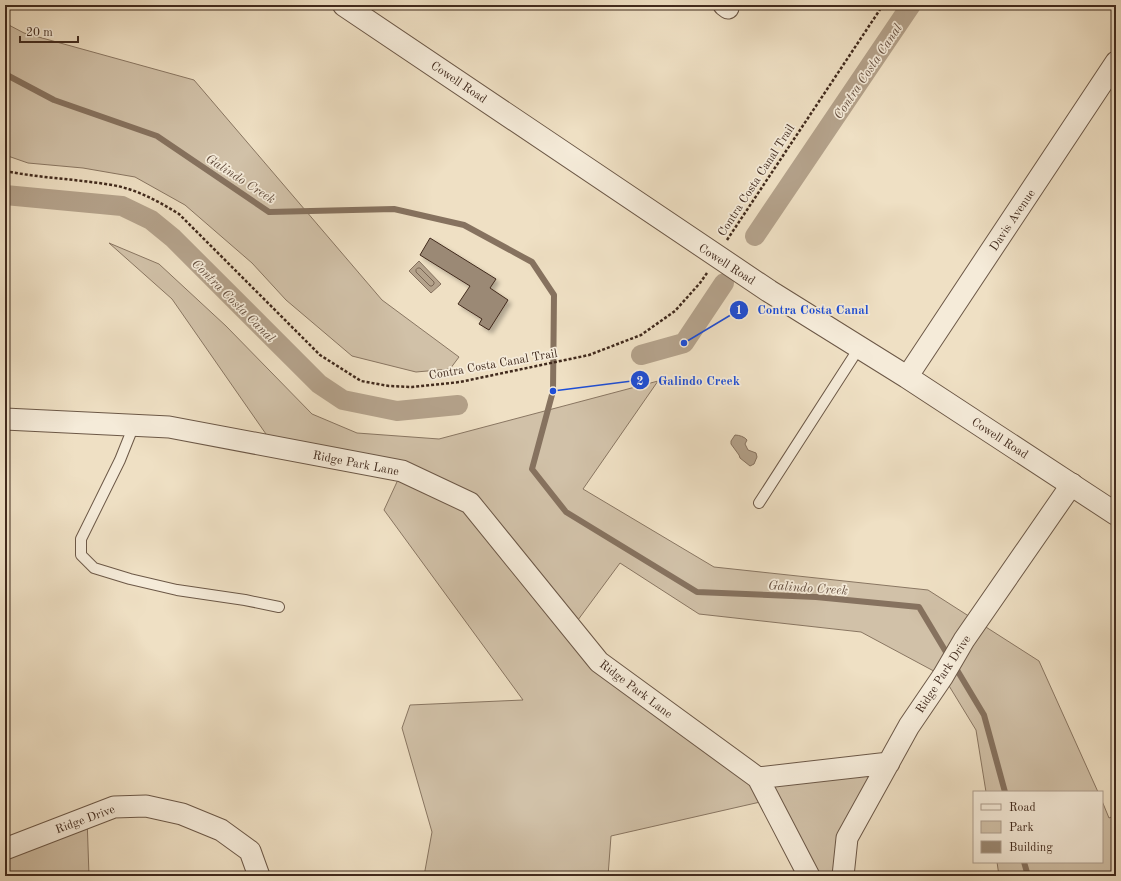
<svg xmlns="http://www.w3.org/2000/svg" width="1121" height="881" font-family="'Old Standard TT',serif">
	<style>
		.green { fill: #d1c1a8; stroke: #897662 }
		.water { fill: #b4a28b; stroke: #86725f }
		.lines { fill: none; stroke-linecap: round; stroke-linejoin: round }
		.shore { stroke: #7a6654; stroke-width: 1 }
		.stream { stroke: #86725f; stroke-width: 6 }
		.canal { stroke: #b4a28b; stroke-width: 20 }
		.building { fill: #9b8974; stroke: #412a1d; filter: url(#shadow) }
		.service-casing { stroke: #6c5847; stroke-width: 12 }
		.minor-casing { stroke: #6c5847; stroke-width: 23 }
		.tertiary-casing { stroke: #6c5847; stroke-width: 24 }
		.path { stroke: #412a1d; stroke-width: 2.5; stroke-dasharray: 3 2; stroke-linecap: butt }
		.service { stroke: #f5ebd9; stroke-width: 10 }
		.minor { stroke: #f5ebd9; stroke-width: 21 }
		.tertiary { stroke: #f5ebd9; stroke-width: 22 }
		.labels { text-anchor: middle; stroke-width: 3.5; stroke-linejoin: round; paint-order: stroke }
		.street-label { font-size: 12px; fill: #412a1d; stroke: #f5ebd9 }
		.water-label { font-size: 13px; font-style: italic; fill: #644e3e; stroke: #f5ebd9 }
		.leader { fill: none; stroke: #1d4ed8; stroke-width: 1.5 }
		.callout-dot { fill: #1d4ed8; stroke: #f5ebd9; stroke-width: 1.5 }
		.mark-label { font-size: 12px; text-anchor: middle; font-weight: bold; fill: #fff }
		.callout-label { font-size: 13px; text-anchor: middle; font-weight: bold; fill: #1d4ed8; stroke: #f5ebd9; stroke-width: 3.5; stroke-linejoin: round; paint-order: stroke }
	</style>
	<defs>
		<filter id="shadow"><feDropShadow dx="3.5" dy="3.5" stdDeviation="2" flood-color="#0004"/></filter>
	</defs>
	<rect width="100%" height="100%" fill="#efe0c4"/>
	<filter id="stains"><feTurbulence type="fractalNoise" baseFrequency=".005" numOctaves="4"/><feColorMatrix values="0 0 0 0 .2 0 0 0 0 .09 0 0 0 0 .02 0 0 0 .5 -.17"/></filter>
	<radialGradient id="worn" r=".72"><stop offset=".6" stop-color="#630" stop-opacity="0"/><stop offset="1" stop-color="#630" stop-opacity=".3"/></radialGradient>
	<path class="green" d="M5 23 24 33 194 80 382 300 459 357 450 369 416 372 352 356 286 300 252 263 185 205 135 177 83 168 28 163 5 155Z
		M109 243 159 264 226 326 312 414 357 433 439 439 658 381 583 489 714 567 928 590 1039 661 1098 792H986L976 730 943 676 861 632 699 614 620 563 572 628 758 778 889 763 843 876H809L769 800 611 836 608 876H424L432 832 402 728 410 705 523 700 384 510 402 471 275 447 172 299Z
		M1102 801 1109 818 1116 815V876H999L997 862H1102Z
		M87 817 89 876H5V849Z"/>
	<path class="water" d="M419 261 441 284 431 293 409 271Z
		M735 435C739 435 745 437 747 440L745 444 748 450 756 453 757 457 754 464 750 466 740 458 739 455 731 444V441Z"/>
	<g class="lines">
		<path class="shore" d="M418 268H420L434 282V284L432 286H430L416 272V270Z"/>
		<path class="stream" d="M5 74 54 100 157 136 269 212 394 209 464 225 532 262 554 295 553 391 532 469 566 512 697 592 816 597 919 607 949 657
			M954 665 984 715 1005 792
			M1024 862 1028 876"/>
		<path class="canal" d="M5 195 122 206 151 220 173 238 319 384 343 400 397 411 458 405
			M755 236 911 5
			M641 355 684 343 724 283"/>
	</g>
	<path class="building" d="M430 238 496 279 490 288 508 300 489 330 479 324 482 319 458 304 470 286 420 255Z"/>
	<g class="lines">
		<defs>
			<path id="service" d="M134 425 120 460 81 539V555L94 568 130 579 177 590 245 600 279 607
				M759 503 859 348"/>
			<path id="minor" d="M724 5 728 8
				M907 377 1116 62
				M5 419 169 427 402 471 470 503 599 662 758 778 809 876
				M758 778 889 763
				M5 849 114 807 146 806 182 814 221 830 250 851 259 876
				M843 876 847 838 909 726 943 676 964 640 1072 484"/>
			<path id="tertiary" d="M344 5 769 291 907 377 1116 514"/>
		</defs>
		<use href="#service" class="service-casing"/>
		<use href="#minor" class="minor-casing"/>
		<use href="#tertiary" class="tertiary-casing"/>
		<path class="path" d="M5 171C40 178 76 179 112 185 136 189 158 201 179 214L320 355 361 381 389 386 412 387 460 382 589 355 641 335 675 311 700 283 707 273
			M727 240 883 5"/>
		<use href="#service" class="service"/>
		<use href="#minor" class="minor"/>
		<use href="#tertiary" class="tertiary"/>
	</g>
	<g class="labels">
		<g class="street-label">
			<text transform="translate(459 82) rotate(34)" y="4">Cowell Road</text>
			<text transform="translate(756 180) rotate(-57)" y="4">Contra Costa Canal Trail</text>
			<text transform="translate(1012 220) rotate(-56)" y="4">Davis Avenue</text>
			<text transform="translate(727 264) rotate(33)" y="4">Cowell Road</text>
			<text transform="translate(493 364) rotate(-10)" y="4">Contra Costa Canal Trail</text>
			<text transform="translate(1000 438) rotate(33)" y="4">Cowell Road</text>
			<text transform="translate(356 463) rotate(11)" y="4">Ridge Park Lane</text>
			<text transform="translate(943 674) rotate(-57)" y="4">Ridge Park Drive</text>
			<text transform="translate(636 689) rotate(37)" y="4">Ridge Park Lane</text>
			<text transform="translate(85 819) rotate(-20)" y="4">Ridge Drive</text>
		</g>
		<g class="water-label">
			<text transform="translate(867 71) rotate(-56)" y="5">Contra Costa Canal</text>
			<text transform="translate(241 178) rotate(33)" y="5">Galindo Creek</text>
			<text transform="translate(234 300) rotate(45)" y="5">Contra Costa Canal</text>
			<text transform="translate(808 587) rotate(4)" y="5">Galindo Creek</text>
		</g>
	</g>
	<path class="leader" d="M684 343L739 310M553 391L640 380"/>
	<g class="callout-dot">
		<circle cx="684" cy="343" r="4"/>
		<circle cx="553" cy="391" r="4"/>
		<circle cx="739" cy="310" r="10"/>
		<circle cx="640" cy="380" r="10"/>
	</g>
	<g class="mark-label">
		<text x="739" y="314">1</text>
		<text x="640" y="385">2</text>
	</g>
	<g class="callout-label">
		<text x="813" y="314">Contra Costa Canal</text>
		<text x="699" y="385">Galindo Creek</text>
	</g>
	<rect width="1121" height="881" fill="none" stroke="#efe0c4" stroke-width="20"/>
	<rect x="6" y="6" width="1109" height="869" fill="none" stroke="#412a1d" stroke-width="2"/>
	<rect x="10" y="10" width="1101" height="861" fill="none" stroke="#412a1d"/>
	<rect x="973" y="791" width="130" height="72" fill="#f5ebd9" stroke="#ad9e8e"/>
	<rect x="981" y="804" width="20" height="6" fill="#f5ebd9" stroke="#ad9e8e"/>
	<text x="1009" y="811" font-size="12" fill="#412a1d">Road</text>
	<rect x="981" y="821" width="20" height="12" fill="#d1c1a8" stroke="#ad9e8e"/>
	<text x="1009" y="831" font-size="12" fill="#412a1d">Park</text>
	<rect x="981" y="841" width="20" height="12" fill="#9b8974" stroke="#ad9e8e"/>
	<text x="1009" y="851" font-size="12" fill="#412a1d">Building</text>
	<path d="M20 36v6h58v-6" fill="none" stroke="#412a1d" stroke-width="2"/>
	<text x="26" y="36" font-size="12" fill="#412a1d" stroke="#f5ebd9" stroke-width="3" paint-order="stroke">20 m</text>
	<rect width="100%" height="100%" filter="url(#stains)"/>
	<rect width="100%" height="100%" fill="url(#worn)"/>
</svg>
